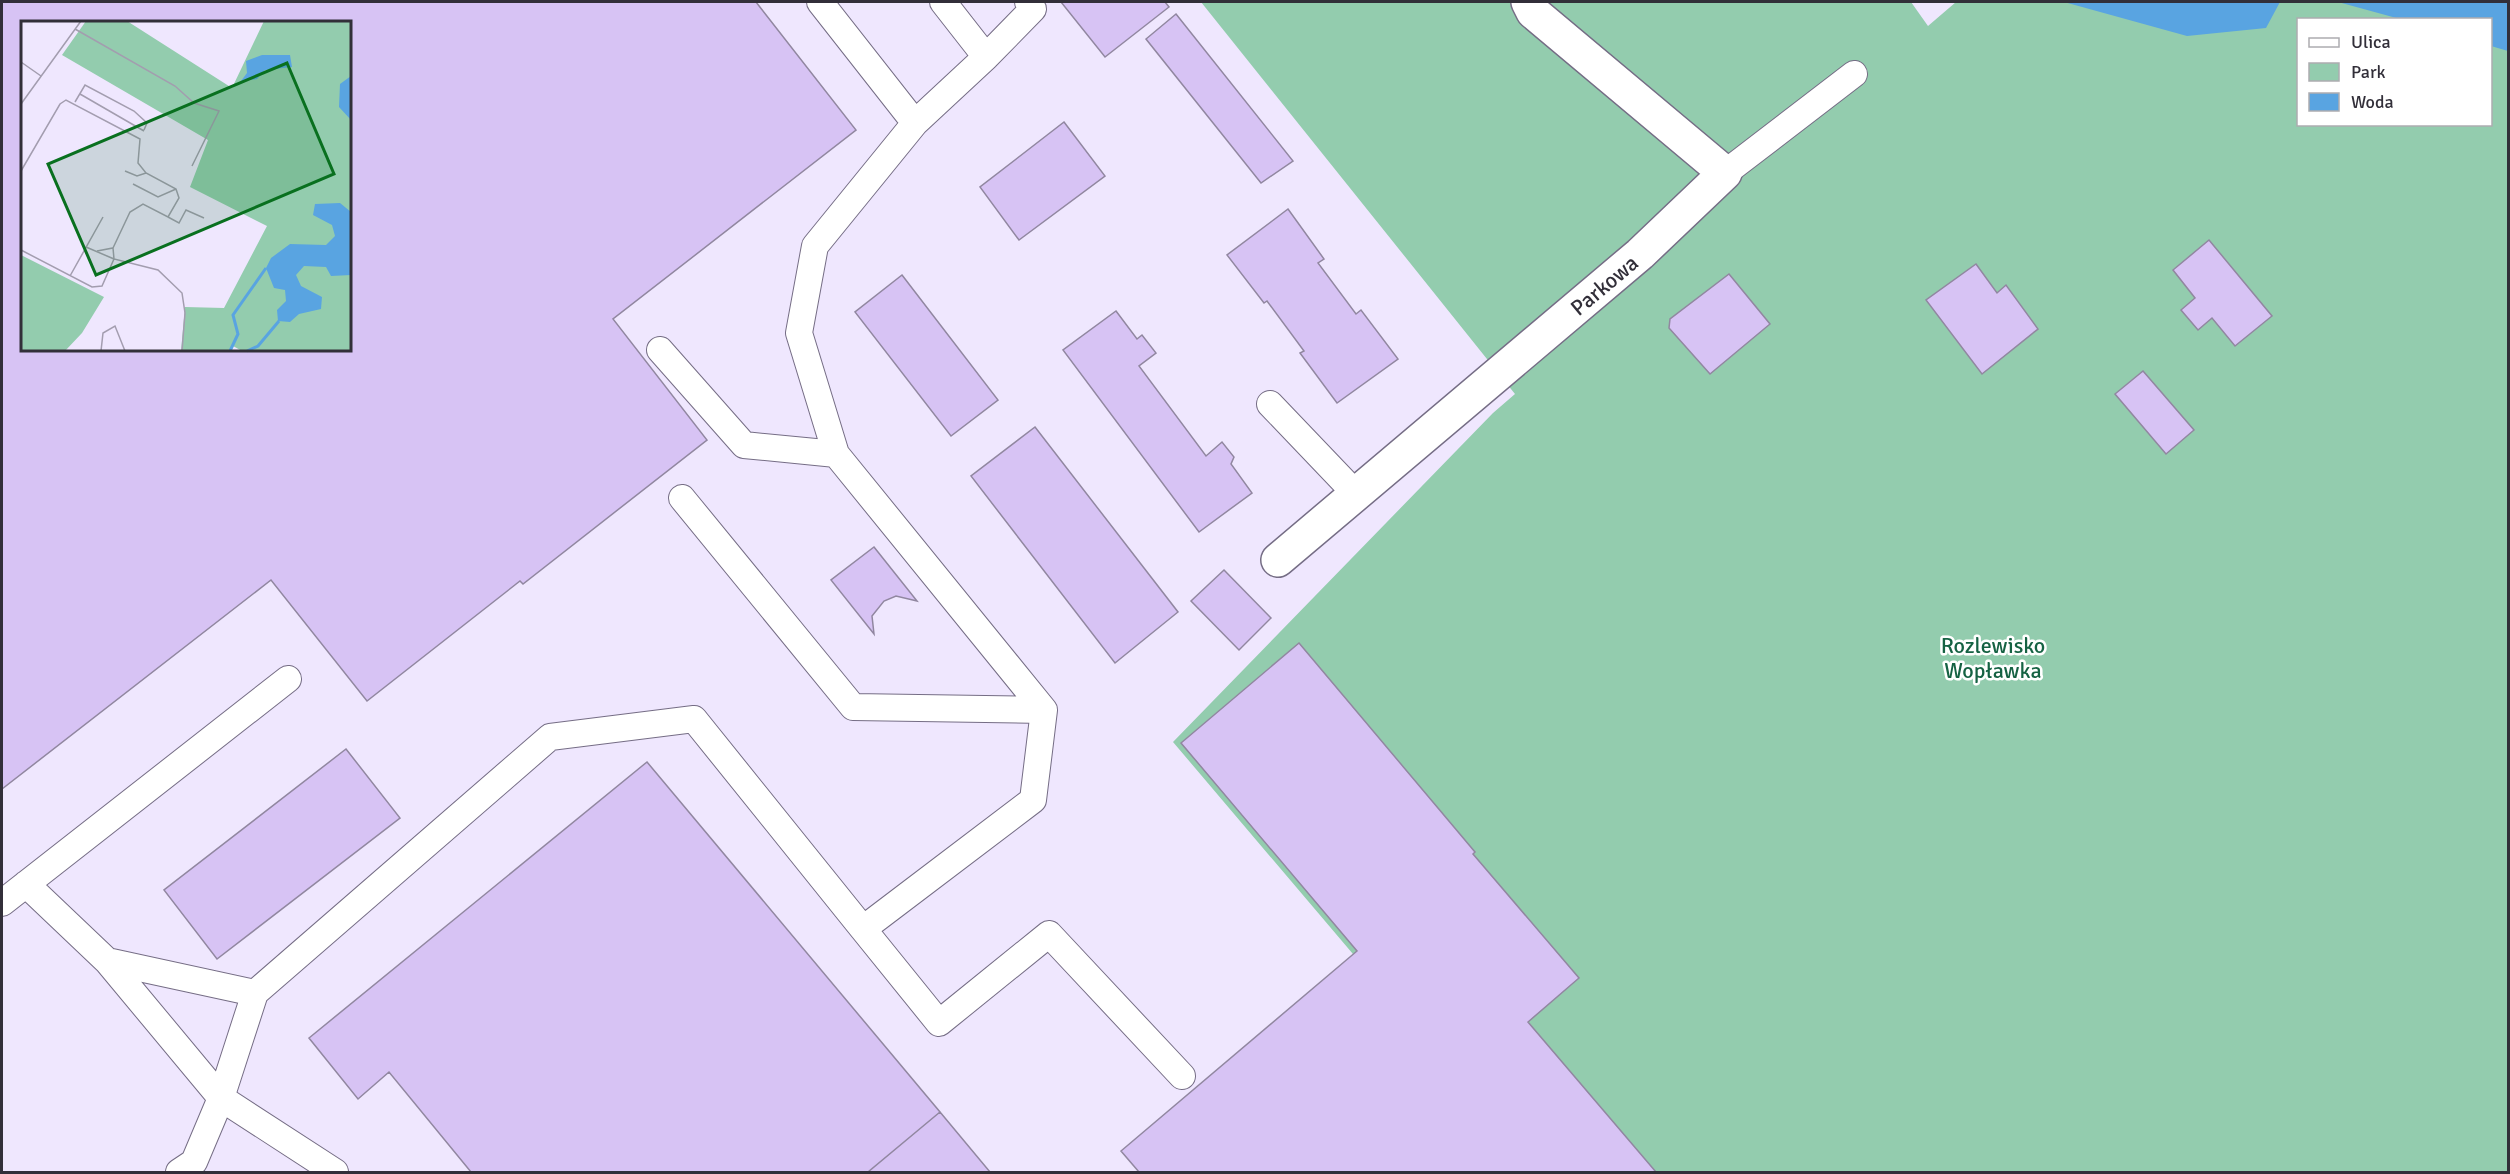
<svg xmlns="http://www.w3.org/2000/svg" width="2510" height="1174" font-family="Signika,sans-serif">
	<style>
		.green { fill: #93ccae; fill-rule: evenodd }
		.water { fill: #59a4e1 }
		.building { fill: #d7c3f4; stroke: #9187a0; stroke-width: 1.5; fill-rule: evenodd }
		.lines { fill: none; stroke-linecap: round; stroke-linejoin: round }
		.service-casing { stroke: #756d85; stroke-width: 28 }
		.minor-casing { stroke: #756d85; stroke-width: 36 }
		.service { stroke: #fff; stroke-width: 26 }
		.minor { stroke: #fff; stroke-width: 33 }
		.labels { text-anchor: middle; stroke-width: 5; stroke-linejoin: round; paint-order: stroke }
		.street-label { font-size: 22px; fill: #322f39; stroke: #fff }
		.park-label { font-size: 22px; fill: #156243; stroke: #fff }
		.inset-river { fill: none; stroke: #59a4e1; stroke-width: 3 }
		.inset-road { fill: none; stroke: #a39daf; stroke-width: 1.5 }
		.view { fill: #09701f; fill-opacity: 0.15; stroke: #09701f; stroke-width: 3 }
		.inset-edge { fill: none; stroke: #322f39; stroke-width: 3 }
	</style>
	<rect width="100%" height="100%" fill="#efe7fe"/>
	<path class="green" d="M1201 2H1911L1928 26 1956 2H2508V1172H1538L1173 742 1493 413 1515 394ZM2298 20H2490V124H2298Z"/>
	<path class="water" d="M2064 2H2280L2266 28 2187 36Z
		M2338 2H2508V51L2491 46 2490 20 2400 19Z"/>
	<path class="building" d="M2 2H756L856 130 613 319 707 440 523 584 520 581 367 701 271 580 2 789ZM22 22H350V350H22Z
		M1061 2H1165L1169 7 1105 57Z
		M1176 14 1293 161 1261 183 1146 39Z
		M1064 122 1105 176 1019 240 980 187Z
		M1288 209 1324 259 1318 263 1356 314 1361 310 1398 359 1337 403 1300 353 1304 351 1267 301 1264 303 1227 255Z
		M2209 240 2272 316 2235 346 2212 318 2198 330 2181 310 2195 298 2173 270Z
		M1976 264 1997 293 2006 285 2038 329 1982 374 1926 300Z
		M1729 274 1770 324 1710 374 1669 328 1670 319Z
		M902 275 998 400 951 436 855 312Z
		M1116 311 1137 339 1142 335 1156 353 1139 366 1206 456 1222 442 1234 457 1231 464 1252 493 1199 532 1063 350Z
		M2143 371 2194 430 2166 454 2115 394Z
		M1035 427 1178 612 1115 663 971 476Z
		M874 547 917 601 896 596 884 601 872 616 874 634 831 580Z
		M1224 570 1271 618 1239 650 1191 601Z
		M1299 643 1475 852 1473 854 1579 978 1528 1022 1656 1172H1139L1121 1151 1357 951 1181 743Z
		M346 749 400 818 217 959 164 890Z
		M647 762 940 1112 868 1172H471L389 1072 358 1099 309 1038Z
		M940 1112 990 1172H868Z"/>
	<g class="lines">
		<defs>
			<path id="service" d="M986 57 1033 9 1028 2
				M915 123 986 57 943 2
				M1725 173 1854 74
				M660 350 744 445 836 454
				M1270 404 1356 494
				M682 498 853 707 1044 710
				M26 884 107 961 221 1098 194 1162 179 1172
				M2 903 288 679
				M863 929 939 1023 1049 934 1182 1076
				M107 961 255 993 221 1098 335 1172
				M255 993 550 737 694 719 863 929 1033 800 1044 710 836 454 799 333 815 246 915 123 820 2"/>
			<path id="minor" d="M1278 560 1640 254 1725 173 1533 12 1528 2"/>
		</defs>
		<use href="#service" class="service-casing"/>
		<use href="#minor" class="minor-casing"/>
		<use href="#service" class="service"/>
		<use href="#minor" class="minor"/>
	</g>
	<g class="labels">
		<g class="street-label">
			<text transform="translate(1604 285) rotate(-40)" y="8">Parkowa</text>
		</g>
		<g class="park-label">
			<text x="1993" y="653">Rozlewisko<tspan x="1993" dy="25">Wopławka</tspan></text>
		</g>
	</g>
	<g transform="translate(21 21)">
		<rect width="330" height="330" fill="#efe7fe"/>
		<path d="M65 0H106L211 67 243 0H330V330H221L212 325 209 330H160L164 286 203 287 246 205 169 166 187 119 41 34ZM0 234 83 276 61 312 44 330H0Z" fill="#93ccae"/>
		<path d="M241 34H269L271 46 244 49 236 58 220 60 226 52 225 40ZM330 55V99L318 86 319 63ZM319 182 330 191V254L310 255 305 246 283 245 275 254 280 265 301 276 300 288 278 293 269 301 257 300 256 289 265 280 264 269 253 267 245 247 250 237 269 223 305 224 314 215 311 204 292 194 294 183Z" fill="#59a4e1"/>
		<path class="inset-river" d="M209 330 217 313 212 294 245 247M226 330 237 325 258 300"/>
		<path class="inset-road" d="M54 8 154 65 173 82 198 90 171 145M0 41 20 55M59 73 123 110M54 81 64 64 113 90 126 102 123 109M0 83 60 0M0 150 39 83 45 79 119 118 117 142 125 152 155 168 158 177 147 196 122 183 109 191 92 227M104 150 116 155 125 152M112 163 137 176 155 168M147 196 158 202 165 189 183 197M0 229 71 266 81 265 93 238 65 226M76 230 92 227 93 238 137 249 161 272 164 292 161 330M49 255 82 196M80 330 82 312 94 305 104 330"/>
		<path class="view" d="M266 42 313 153 75 254 27 143Z"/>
		<rect width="330" height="330" class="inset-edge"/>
	</g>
	<rect width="2510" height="1174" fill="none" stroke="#322f39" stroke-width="6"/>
	<rect x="2297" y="18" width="195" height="108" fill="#ffffff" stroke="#adacb0" stroke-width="1.5"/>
	<rect x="2309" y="38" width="30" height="9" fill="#ffffff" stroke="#adacb0" stroke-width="1.5"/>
	<text x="2351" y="48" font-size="18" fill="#322f39">Ulica</text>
	<rect x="2309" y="63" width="30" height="18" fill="#93ccae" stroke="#adacb0" stroke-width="1.5"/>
	<text x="2351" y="78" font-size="18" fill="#322f39">Park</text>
	<rect x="2309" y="93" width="30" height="18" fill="#59a4e1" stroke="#adacb0" stroke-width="1.5"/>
	<text x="2351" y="108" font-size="18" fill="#322f39">Woda</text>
</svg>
